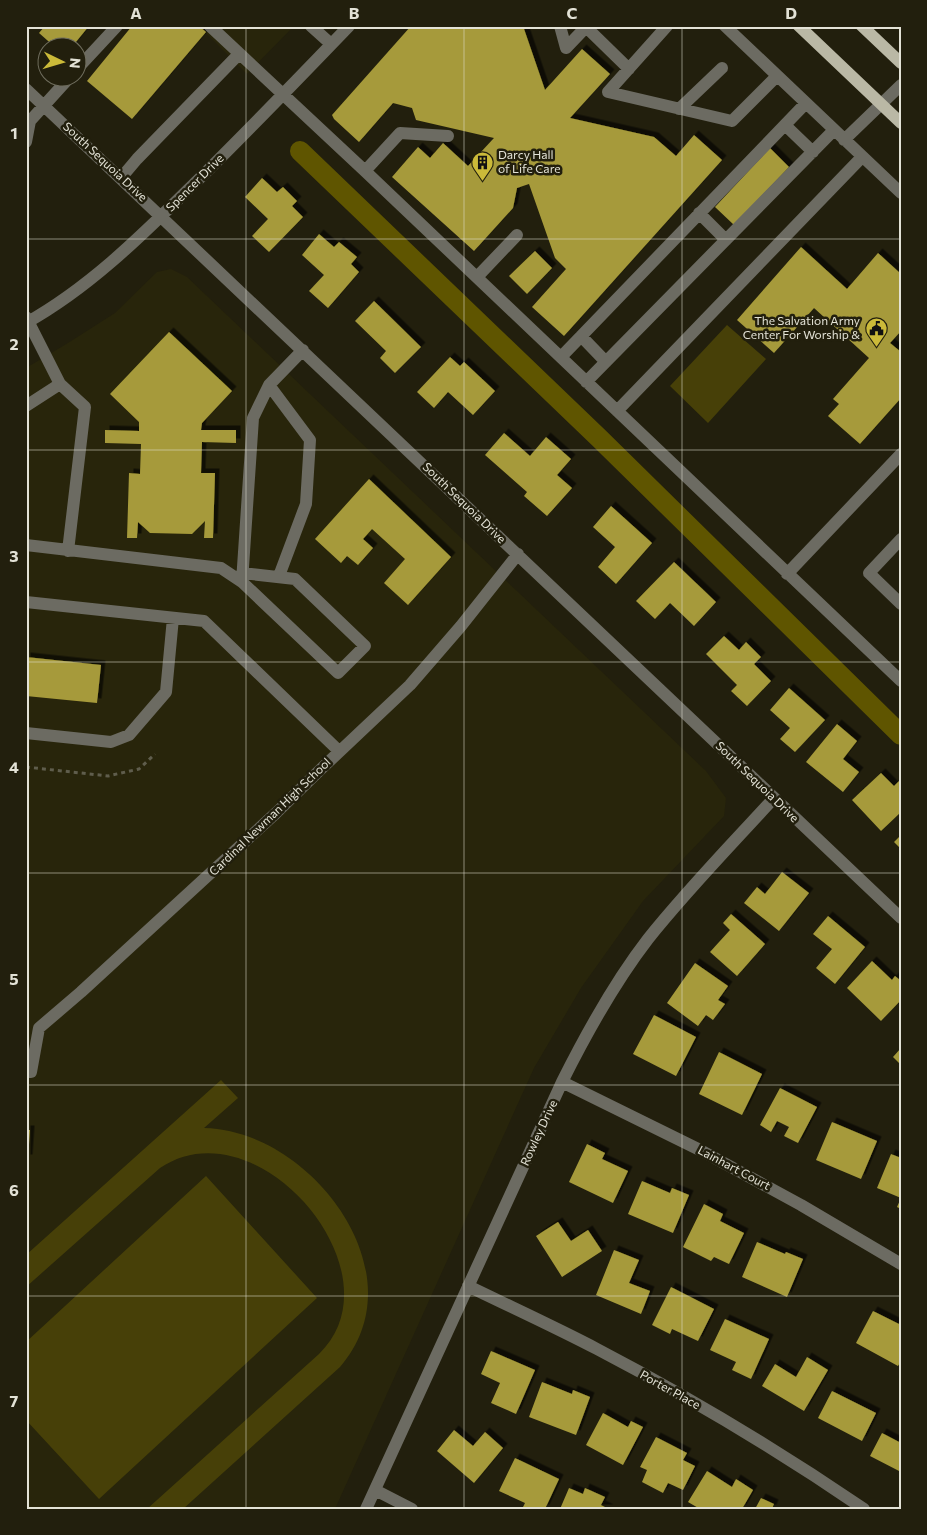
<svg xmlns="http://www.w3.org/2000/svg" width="927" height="1535" font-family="Commissioner,sans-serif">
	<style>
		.built { fill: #28250b }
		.green { fill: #474008 }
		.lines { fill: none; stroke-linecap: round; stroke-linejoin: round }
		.canal { stroke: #5f5500; stroke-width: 20 }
		.building { fill: #a69a3a; filter: url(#shadow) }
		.path { stroke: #5f5d4c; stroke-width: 3; stroke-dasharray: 4 4; stroke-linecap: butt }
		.minor { stroke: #6c6b62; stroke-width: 12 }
		.major { stroke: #bab8a5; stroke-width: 12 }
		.grid { fill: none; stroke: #e3e2d6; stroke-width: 1; stroke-opacity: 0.55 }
		.labels { text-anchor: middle; stroke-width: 5; stroke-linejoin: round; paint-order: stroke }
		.poi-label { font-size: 12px; fill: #e3e2d6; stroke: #221f0d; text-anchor: start }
		.street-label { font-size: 12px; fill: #e3e2d6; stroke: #221f0d }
		.neatline { fill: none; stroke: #e3e2d6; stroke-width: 2 }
		.grid-label { font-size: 16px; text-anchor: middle; font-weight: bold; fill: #e3e2d6 }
	</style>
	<defs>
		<filter id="shadow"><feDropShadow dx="4.5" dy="-4.5" stdDeviation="0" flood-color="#0009"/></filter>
	</defs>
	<rect width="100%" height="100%" fill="#221f0d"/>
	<path class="built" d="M199 26H294L247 74Z
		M171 269 187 277 706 771 726 798 724 816 643 901 581 988 534 1068 335 1509H26V368L68 343 115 313 157 272Z"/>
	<path class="green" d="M727 325 766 359 708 423 670 386Z
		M221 1080 238 1098 204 1128C311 1130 421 1274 340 1367L183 1509H147L319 1354C403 1273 257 1102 160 1168L26 1287V1255Z
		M206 1176 317 1298 99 1499 26 1420V1342Z"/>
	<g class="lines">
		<path class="canal" d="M300 151 599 438 901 735"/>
	</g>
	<path class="building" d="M45 26H89L71 48H56L39 33Z
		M132 26H199L206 32 132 119 87 81Z
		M411 26H523L545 90 582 49 610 74 570 118 654 137 676 156 694 135 722 160 564 336 532 307 566 269 555 258 529 184 517 188 513 208 474 251 392 177 418 147 430 158 443 143 468 166 494 138 416 120 412 108 393 103 359 142 334 119 332 115Z
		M770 148 789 167 734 225 715 207Z
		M262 178 277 192 283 187 297 201 292 206 303 217 269 252 252 236 268 219 245 197Z
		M319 234 334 247 339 242 357 257 351 264 359 272 328 308 309 291 324 275 302 255Z
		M801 247 847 289 878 253 901 274V331L890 343 901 352V398L860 444 828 416 839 404 833 399 869 358 814 308 774 353 737 320Z
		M535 251 552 268 527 294 509 276Z
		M374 301 421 347 395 373 380 358 386 351 355 321Z
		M169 332 232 391 202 423 201 430H236V443L202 442 201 473H215L213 538H204L205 521 192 534 150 533 138 522 137 538H127L129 473 140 474 141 444 105 443V430L139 431V422L110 394Z
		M450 357 460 366 464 362 495 391 473 415 448 392 434 408 417 392Z
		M504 433 530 456 546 437 571 459 557 475 572 488 547 516 524 496 527 492 485 455Z
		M369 479 451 557 408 605 384 583 405 559 372 529 363 539 373 548 358 565 347 556 341 563 315 539Z
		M611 506 652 543 616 584 598 567 615 547 593 527Z
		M674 562 716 602 694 626 670 603 655 619 636 601Z
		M724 636 739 650 746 642 761 657 754 664 771 681 747 706 731 691 737 685 706 654Z
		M26 657 101 665 97 703 26 696Z
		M789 688 825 720 795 752 780 739 790 728 770 710Z
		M837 724 857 741 843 759 859 772 843 792 806 762Z
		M881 773 894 786 900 780 901 781V812L881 831 852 800Z
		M901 835V849L894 842Z
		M782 872 809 893 779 931 744 903 757 887 765 894Z
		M731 914 765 944 737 976 710 952 730 930 723 923Z
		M828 916 865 947 835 984 816 968 832 949 813 934Z
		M872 961 892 980 895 976 901 981V1000L881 1021 847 988Z
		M695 963 728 986 718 1000 725 1004 713 1020 706 1015 698 1026 667 1003Z
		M654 1015 696 1037 676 1076 633 1054Z
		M901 1048V1065L893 1057Z
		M719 1052 762 1074 742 1115 699 1094Z
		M780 1088 817 1107 798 1143 784 1136 789 1127 777 1121 771 1132 760 1125Z
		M832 1122 877 1141 861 1179 816 1160Z
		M26 1130H30L28 1159H26Z
		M587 1144 605 1153 602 1159 628 1171 613 1203 569 1182Z
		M891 1154 901 1158V1209L897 1207 901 1198 877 1188Z
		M642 1181 670 1193 672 1188 689 1195 673 1233 628 1214Z
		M704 1204 723 1214 720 1221 744 1233 729 1264 714 1257 711 1261 683 1247Z
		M558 1222 571 1241 588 1230 602 1251 562 1277 536 1236Z
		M757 1242 785 1254 786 1252 803 1259 787 1297 742 1277Z
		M614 1250 639 1260 629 1283 650 1291 641 1314 596 1295Z
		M671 1287 714 1309 698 1341 672 1329 670 1334 652 1325Z
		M873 1311 899 1324 901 1320V1361L898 1366 856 1343Z
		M725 1319 769 1339 751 1379 732 1370 736 1362 710 1350Z
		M491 1351 535 1370 516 1414 491 1403 500 1383 481 1374Z
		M807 1357 828 1370 804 1411 762 1386 775 1364 796 1377Z
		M542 1382 572 1394 573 1390 590 1397 576 1435 529 1417Z
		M832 1391 876 1413 862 1441 818 1418Z
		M603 1413 628 1427 631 1421 643 1427 623 1465 586 1445Z
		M454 1430 473 1446 485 1432 503 1448 474 1483 437 1451Z
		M882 1433 901 1443V1472L870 1456Z
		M656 1437 687 1453 683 1460 695 1466 683 1490 668 1483 663 1493 642 1482 647 1470 640 1467Z
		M515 1458 559 1479 545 1509H522L525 1503 499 1491Z
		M707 1471 732 1487 736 1479 753 1490 742 1509H700L688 1502Z
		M569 1488 583 1494 585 1488 605 1497 601 1505 609 1509H560Z
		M761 1498 774 1504 772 1509H755Z"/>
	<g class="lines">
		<path class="path" d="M26 767 108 776 139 769 155 754"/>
		<path class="minor" d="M210 26 365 171 901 681
			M311 26 331 44
			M560 26 566 48 587 26
			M667 26 608 92 732 121 777 76
			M725 26 901 193
			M586 27 629 69
			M78 68 117 26
			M26 89 901 918
			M679 109 722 68
			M785 125 813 152
			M844 140 901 85
			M26 142 30 121 69 78
			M365 171 400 133 448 136
			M121 178 137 159 239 54
			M699 213 726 240
			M477 277 517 235
			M26 317 60 384 85 407 68 551
			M26 323C92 286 144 233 198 180 249 130 299 78 349 26
			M581 336 606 362
			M561 357 806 103
			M586 382 834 130
			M269 385 310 440 306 504 279 576
			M26 406 60 384
			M617 411 862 157
			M901 539 869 573 901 604
			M26 545 221 568 242 582 338 673 365 646 295 579 242 573
			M787 574 901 454
			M242 582 253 418 269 385 303 350
			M26 602 204 621 339 751
			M26 733 111 742 129 735 166 692 173 618
			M26 1072H31L39 1028 81 992 276 813 321 769 410 685 461 626 518 554
			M562 1082 700 1150 801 1205 901 1264
			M468 1286C511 1307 555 1327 597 1349 689 1397 779 1451 864 1509
			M375 1490 412 1509
			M366 1509 562 1082C587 1032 614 983 648 939 687 890 732 844 774 798"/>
		<path class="major" d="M799 26 901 123
			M862 26 901 63"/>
	</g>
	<path class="grid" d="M246 26V1509M464 26V1509M682 26V1509M26 239H901M26 450H901M26 662H901M26 873H901M26 1085H901M26 1296H901"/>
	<defs>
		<symbol id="building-pin" viewBox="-11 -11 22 30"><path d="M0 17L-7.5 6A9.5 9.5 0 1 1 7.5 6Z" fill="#cbba39" stroke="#221f0d"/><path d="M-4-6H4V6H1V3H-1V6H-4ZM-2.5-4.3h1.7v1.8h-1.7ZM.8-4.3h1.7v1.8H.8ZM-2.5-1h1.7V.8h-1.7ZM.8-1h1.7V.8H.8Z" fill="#111"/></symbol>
		<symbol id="civic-pin" viewBox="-11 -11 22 30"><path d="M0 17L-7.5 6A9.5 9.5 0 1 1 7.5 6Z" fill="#cbba39" stroke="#221f0d"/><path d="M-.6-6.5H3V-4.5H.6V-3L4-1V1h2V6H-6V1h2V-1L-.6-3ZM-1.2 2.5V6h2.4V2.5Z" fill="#111"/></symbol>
	</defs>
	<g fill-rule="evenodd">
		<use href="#building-pin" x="470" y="150" width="25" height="34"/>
		<use href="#civic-pin" x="864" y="316" width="25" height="34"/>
	</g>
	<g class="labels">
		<g class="poi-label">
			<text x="498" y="159">Darcy Hall<tspan x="498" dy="14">of Life Care</tspan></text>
			<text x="860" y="325" text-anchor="end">The Salvation Army<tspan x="860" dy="14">Center For Worship &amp;</tspan></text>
		</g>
		<g class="street-label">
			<text transform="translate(105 162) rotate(43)" y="4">South Sequoia Drive</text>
			<text transform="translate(195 183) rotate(-45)" y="4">Spencer Drive</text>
			<text transform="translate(464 503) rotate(44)" y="4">South Sequoia Drive</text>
			<text transform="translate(757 782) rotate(44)" y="4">South Sequoia Drive</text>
			<text transform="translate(270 817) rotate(-44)" y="4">Cardinal Newman High School</text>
			<text transform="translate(539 1133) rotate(-65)" y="4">Rowley Drive</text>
			<text transform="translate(734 1168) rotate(28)" y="4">Lainhart Court</text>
			<text transform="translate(670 1390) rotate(29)" y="4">Porter Place</text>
		</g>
	</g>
	<rect width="927" height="1535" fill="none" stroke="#221f0d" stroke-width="55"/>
	<g transform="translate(62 62) rotate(95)"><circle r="24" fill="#221f0d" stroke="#6f6d5d"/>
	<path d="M0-4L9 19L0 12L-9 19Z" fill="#cbba39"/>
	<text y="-8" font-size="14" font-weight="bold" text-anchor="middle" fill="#e3e2d6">N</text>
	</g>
	<rect x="28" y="28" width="872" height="1480" class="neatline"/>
	<g class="grid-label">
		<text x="136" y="19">A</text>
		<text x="354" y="19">B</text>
		<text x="572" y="19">C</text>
		<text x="791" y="19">D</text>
		<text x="14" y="139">1</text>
		<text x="14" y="350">2</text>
		<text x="14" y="562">3</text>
		<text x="14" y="773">4</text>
		<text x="14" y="985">5</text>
		<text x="14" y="1196">6</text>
		<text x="14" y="1407">7</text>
	</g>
</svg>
